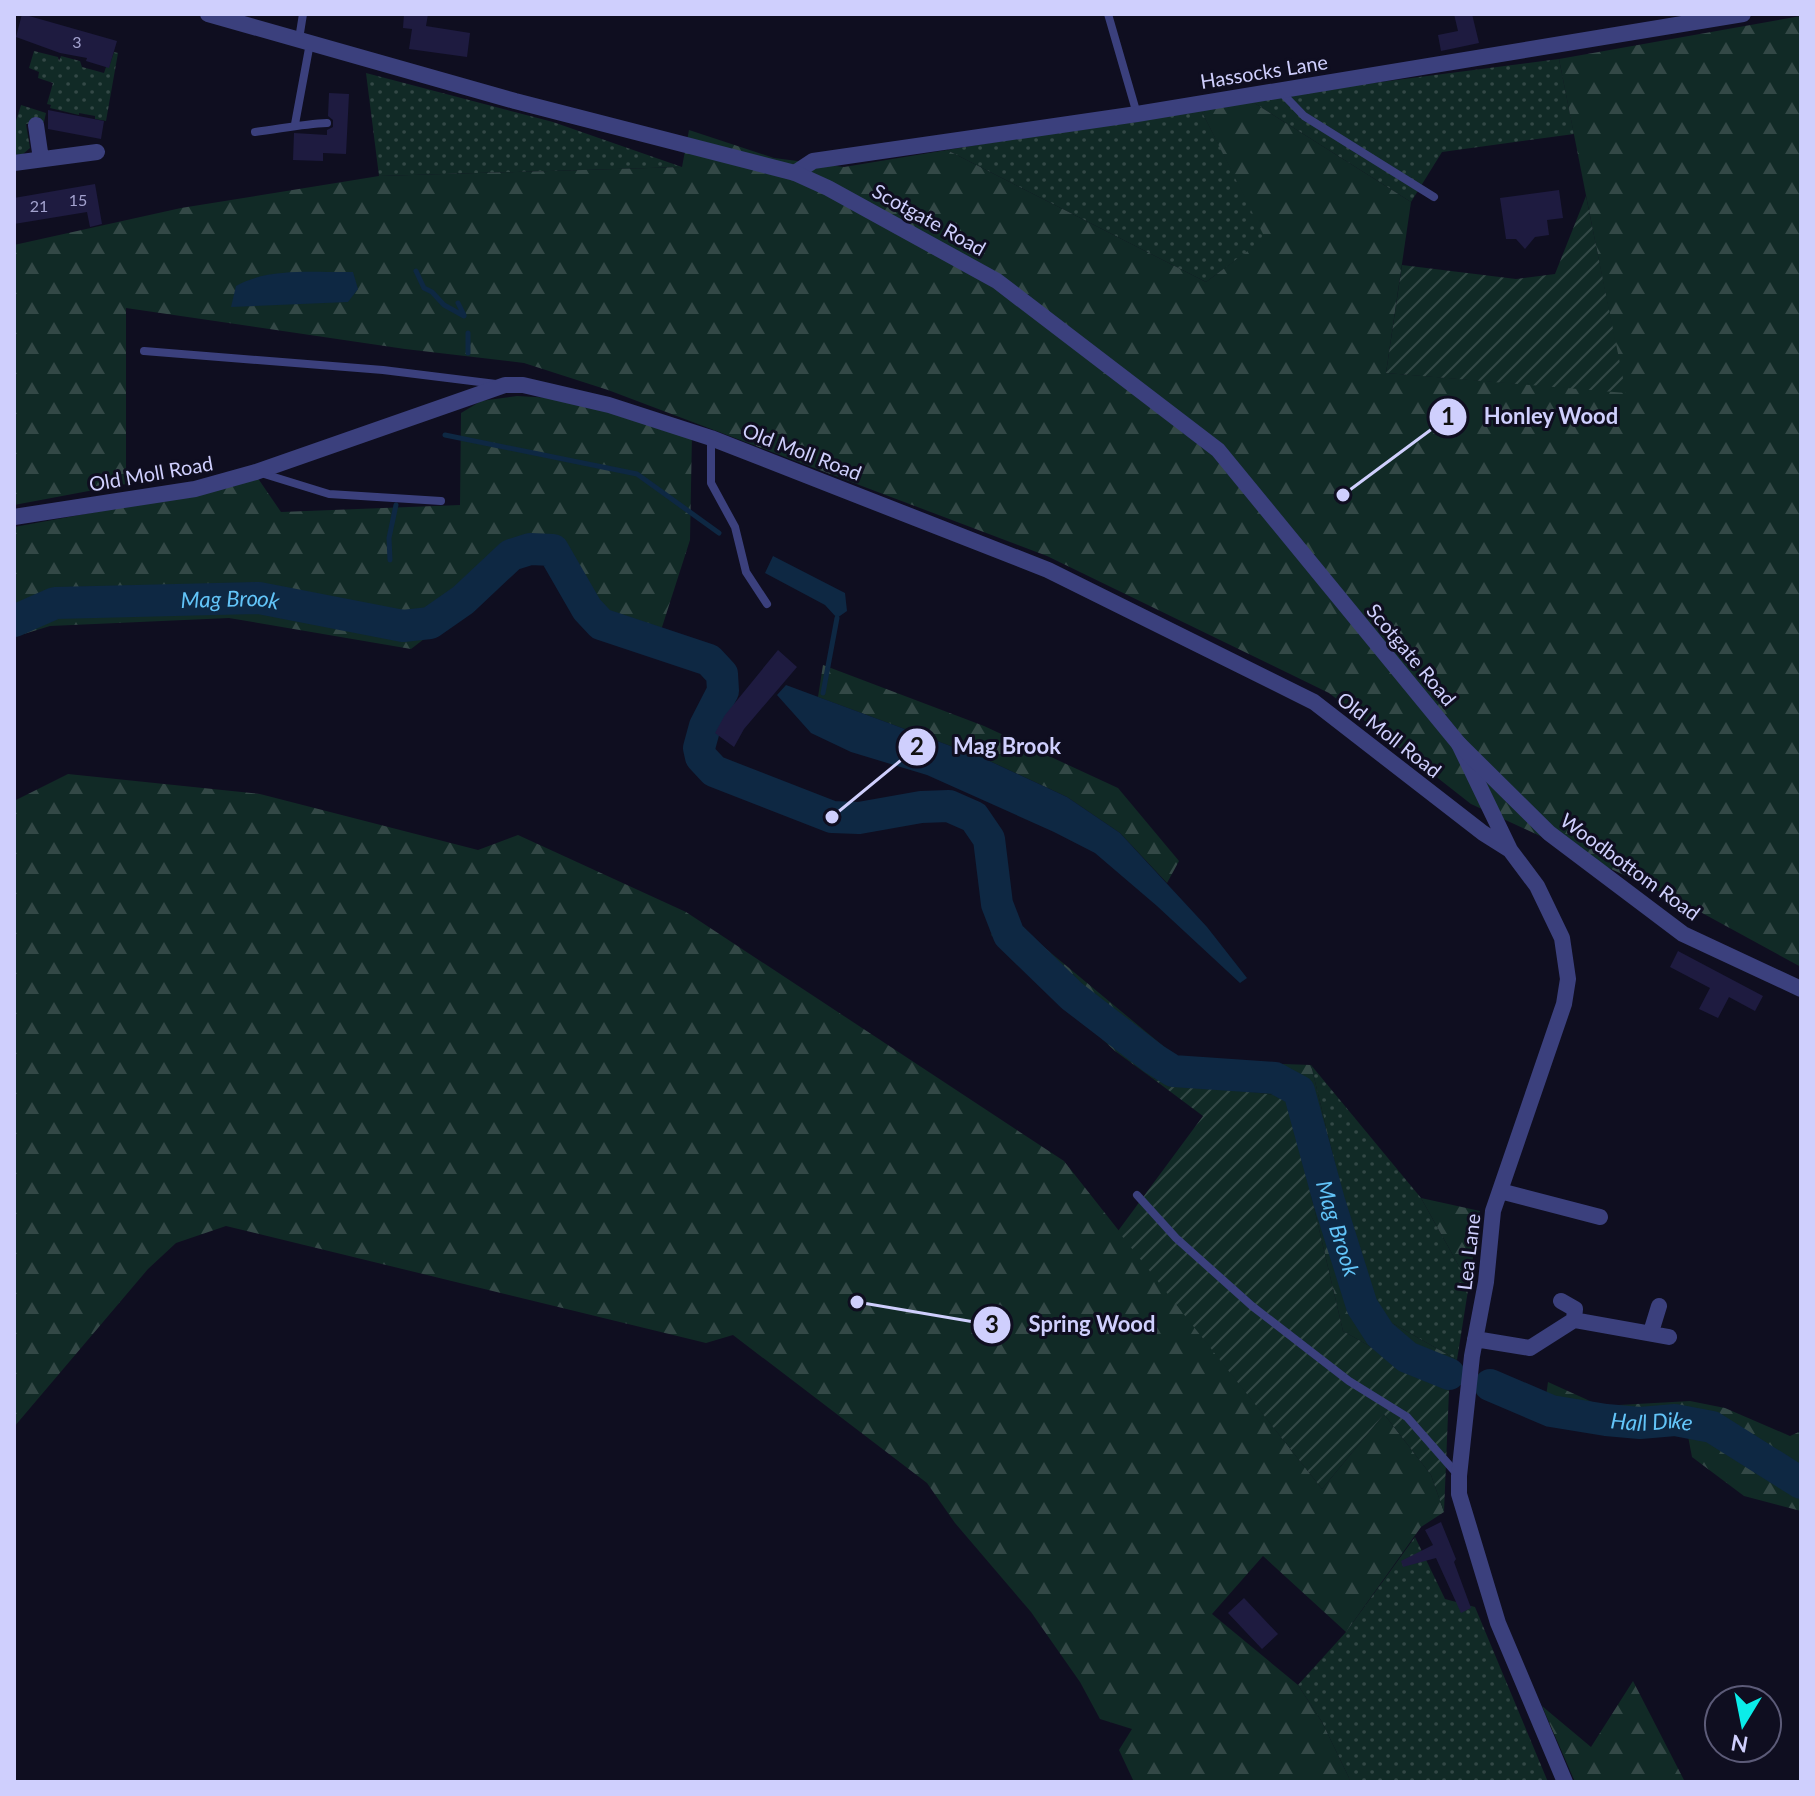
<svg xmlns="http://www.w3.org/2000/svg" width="1815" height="1796" font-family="Lato,sans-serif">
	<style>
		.grass { fill: url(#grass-dots) }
		.forest { fill: url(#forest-firs) }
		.garden { fill: url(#garden-furrows) }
		.water { fill: #0e2843 }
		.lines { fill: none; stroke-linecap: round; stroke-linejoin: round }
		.stream { stroke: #0e2843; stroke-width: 5 }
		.river { stroke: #0e2843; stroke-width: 32 }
		.building { fill: #1e1b40 }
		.service { stroke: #3b407d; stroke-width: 8 }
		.minor { stroke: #3b407d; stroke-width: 16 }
		.tertiary { stroke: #3b407d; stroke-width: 16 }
		.labels { text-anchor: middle; stroke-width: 6; stroke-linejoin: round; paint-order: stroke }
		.number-label { font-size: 16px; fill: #a3a2ce }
		.street-label { font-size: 20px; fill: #cfcffd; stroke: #0f0e20 }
		.water-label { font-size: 22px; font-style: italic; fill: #62c4f8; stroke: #0f0e20 }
		.leader { fill: none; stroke: #cfcffd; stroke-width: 3 }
		.callout-dot { fill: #cfcffd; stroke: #0f0e20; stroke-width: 3 }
		.mark-label { font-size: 24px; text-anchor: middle; font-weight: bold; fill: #111 }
		.callout-label { font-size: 22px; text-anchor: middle; font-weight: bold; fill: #cfcffd; stroke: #0f0e20; stroke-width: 6; stroke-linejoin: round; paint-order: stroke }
	</style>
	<defs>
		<pattern id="grass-dots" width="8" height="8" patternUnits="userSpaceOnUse" patternTransform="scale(2)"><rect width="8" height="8" fill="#112a26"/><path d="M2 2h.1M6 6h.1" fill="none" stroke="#334846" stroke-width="1.8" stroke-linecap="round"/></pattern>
		<pattern id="forest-firs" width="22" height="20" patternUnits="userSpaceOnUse" patternTransform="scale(2)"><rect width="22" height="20" fill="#112a26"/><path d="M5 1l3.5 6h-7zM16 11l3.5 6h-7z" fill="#334846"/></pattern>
		<pattern id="garden-furrows" width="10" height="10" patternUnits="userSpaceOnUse" patternTransform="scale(2)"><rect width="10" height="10" fill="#112a26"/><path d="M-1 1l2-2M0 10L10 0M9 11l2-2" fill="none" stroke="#334846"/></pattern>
	</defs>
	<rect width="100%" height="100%" fill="#0f0e20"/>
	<path class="grass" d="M34 51 58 57 59 61 61 56 80 61 82 67 104 73 106 67H109L114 52 118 53 106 121 95 119V116L79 113V115L50 108 51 105 47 104 53 83 38 78 39 72 29 68Z
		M1559 59 1574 134 1442 152 1411 202 1248 99Z
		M366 73 553 122 682 167 379 176Z
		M21 105 46 113 44 122 26 124 30 148 23 154 14 155V127Z
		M1200 108 1266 238 1206 282 947 150Z
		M1311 1065 1421 1198 1469 1284 1457 1360 1371 1311Z
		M1415 1537 1445 1599 1475 1607 1548 1782H1351L1322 1722 1298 1685 1346 1632Z"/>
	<path class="forest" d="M1801 16V967L1682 902 1471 804 1329 693 1047 556 608 390 524 363 405 349 126 308V484L14 505V245L181 208 379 176 682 167 689 130 774 158 844 167 947 150 1206 282 1265 238 1200 108 1248 99 1411 202 1386 373 1625 392 1559 59Z
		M517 396 569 399 692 435 690 540 654 652 600 632 583 615 546 557 534 555 411 649 229 618 50 626 14 637V527L211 491 257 477 281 512 460 505 461 413 481 401Z
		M823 665 984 726 1118 788 1179 861 1167 883 1120 833 1067 797 983 758 818 697Z
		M68 774 260 794 478 850 518 835 686 912 1064 1161 1322 1489 1384 1414 1431 1475 1444 1512 1421 1527 1346 1632 1263 1556 1212 1614 1298 1685 1322 1722 1351 1782H1134L1119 1750 1132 1729 1100 1719 1080 1682 1031 1612 955 1523 927 1483 733 1335 706 1343 226 1226 176 1243 148 1269 14 1427V801Z
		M1005 915 1180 1060 1311 1065 1371 1311 1457 1360 1449 1391 1343 1331 1288 1097 1152 1078 1115 1051 991 935Z
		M1421 1198 1480 1211 1469 1284Z
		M1548 1382 1601 1406 1690 1401 1725 1408 1790 1436 1801 1431V1511L1744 1496 1692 1457 1687 1431 1599 1430 1543 1418Z
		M1633 1681 1685 1782H1575L1542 1706 1591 1747Z"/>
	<path class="garden" d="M1586 196 1626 393 1386 373 1402 265 1516 279 1555 274Z
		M1152 1078 1288 1097 1343 1331 1449 1391 1444 1512 1431 1475 1384 1414 1322 1489 1118 1231 1203 1116Z"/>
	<path class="water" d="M353 272 358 289 348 302 231 307 236 286C269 267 316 273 353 272Z
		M773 556 845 593 847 611 837 618 825 605 765 573Z
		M786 685 983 758 1067 797 1120 833 1207 927 1247 978 1240 983 1157 906 1095 853 1054 832 927 775 851 752 811 733 777 695Z"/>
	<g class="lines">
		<path class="stream" d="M416 271 424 288 432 292 444 305 464 316
			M458 303 464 315
			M468 353V333
			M445 435 637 474 719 533
			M390 560 389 538 396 505
			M823 693 837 618"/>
		<g class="river">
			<path id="s1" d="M14 621 55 603 259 598 403 626 430 623 463 600 511 555 530 549 553 550 587 609 601 624 709 660 722 674 723 691 705 726 699 748 701 757 714 771 832 817 859 818 921 807 949 806 974 817 989 839 997 904 1009 935 1072 996 1154 1059 1173 1071 1275 1078 1299 1091 1329 1201 1362 1306 1380 1334 1407 1357 1449 1374"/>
			<path id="s2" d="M1490 1385 1551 1411 1606 1420 1640 1423 1675 1420 1712 1427 1801 1483"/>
		</g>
	</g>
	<path class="building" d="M22 14 117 41 109 68 86 61 87 58 60 53 16 37Z
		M404 14H428L426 26 470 33 467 57 409 49 412 29 403 28Z
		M1454 14H1472L1479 43 1441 51 1438 35 1458 31Z
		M329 93 349 94 346 154 323 153V161L293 160 294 133 327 135V130L333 127V120L328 116Z
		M48 110 104 121 101 139 48 129Z
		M95 184 102 224 90 227 87 212 14 224V198Z
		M1559 190 1563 218 1547 220 1549 235 1535 237 1525 249 1516 239H1506L1500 198Z
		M778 650 797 667 744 729 734 747 715 733 725 715Z
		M1678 951 1763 996 1755 1011 1729 997 1718 1018 1699 1009 1710 988 1670 967Z
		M1441 1522 1456 1559 1454 1562 1471 1608 1461 1613 1436 1558 1403 1567 1401 1561 1433 1545 1425 1530Z
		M1244 1598 1278 1634 1262 1649 1228 1613Z"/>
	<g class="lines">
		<path class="service" d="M1108 14 1137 114
			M299 39 303 14
			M1279 90 1304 116 1434 197
			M295 124 310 43
			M255 132C280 129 302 124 327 123
			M144 351 383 370 496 384
			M711 438V483L735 527 746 572 767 604
			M261 473 329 494 441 501
			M1137 1195 1176 1238 1252 1306 1349 1381 1407 1417 1458 1475"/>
		<path class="minor" d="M36 125 41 159
			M14 163 97 152
			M795 173 813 161 1137 114 1743 14
			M14 517 195 489 256 472 505 385H523L609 405 711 438 1048 570 1314 702 1483 833 1510 850
			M1459 744 1510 850 1537 886 1562 938 1568 979 1564 1004 1493 1211 1486 1282 1472 1356 1459 1476V1494L1498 1623 1565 1782
			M1500 1191 1600 1217
			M1561 1301 1575 1309 1574 1320
			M1651 1332 1659 1306
			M1475 1339 1530 1348 1574 1320 1669 1337"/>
		<path class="tertiary" d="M208 14 515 101 795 173 828 188 997 281 1218 450 1459 744 1549 833 1683 934 1801 989"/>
	</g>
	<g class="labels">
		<g class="number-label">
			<text x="77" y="48">3</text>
			<text x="78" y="206">15</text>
			<text x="39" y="212">21</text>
		</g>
		<g class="street-label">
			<text transform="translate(1264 72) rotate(-9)" y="7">Hassocks Lane</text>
			<text transform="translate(929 220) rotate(29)" y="7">Scotgate Road</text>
			<text transform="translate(802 452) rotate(21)" y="7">Old Moll Road</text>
			<text transform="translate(151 474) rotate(-10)" y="7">Old Moll Road</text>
			<text transform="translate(1411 655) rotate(50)" y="7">Scotgate Road</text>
			<text transform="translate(1389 735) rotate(38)" y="7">Old Moll Road</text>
			<text transform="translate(1630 867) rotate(36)" y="7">Woodbottom Road</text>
			<text transform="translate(1469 1252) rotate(-83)" y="7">Lea Lane</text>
		</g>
		<g class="water-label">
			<text dy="8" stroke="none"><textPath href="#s1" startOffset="220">Mag Brook</textPath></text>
			<text dy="8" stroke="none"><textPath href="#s1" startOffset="1784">Mag Brook</textPath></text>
			<text dy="8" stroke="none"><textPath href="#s2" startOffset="168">Hall Dike</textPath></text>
		</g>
	</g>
	<path class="leader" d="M1343 495L1448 417M832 817L917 747M857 1302L992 1325"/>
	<g class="callout-dot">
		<circle cx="1343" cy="495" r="8"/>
		<circle cx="832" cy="817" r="8"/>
		<circle cx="857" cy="1302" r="8"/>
		<circle cx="1448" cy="417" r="20"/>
		<circle cx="917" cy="747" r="20"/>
		<circle cx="992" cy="1325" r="20"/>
	</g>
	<g class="mark-label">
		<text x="1448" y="425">1</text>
		<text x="917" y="755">2</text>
		<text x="992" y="1333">3</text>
	</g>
	<g class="callout-label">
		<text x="1551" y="424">Honley Wood</text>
		<text x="1007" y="754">Mag Brook</text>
		<text x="1092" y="1332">Spring Wood</text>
	</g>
	<rect width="1815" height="1796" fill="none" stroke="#cfcffd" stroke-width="32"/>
	<g transform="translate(1743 1724) rotate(190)"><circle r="38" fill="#0f0e20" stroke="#5c5b78" stroke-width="2"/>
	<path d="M0-6L14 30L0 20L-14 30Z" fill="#0bede9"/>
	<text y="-12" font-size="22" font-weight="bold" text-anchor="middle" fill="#cfcffd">N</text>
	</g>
</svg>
